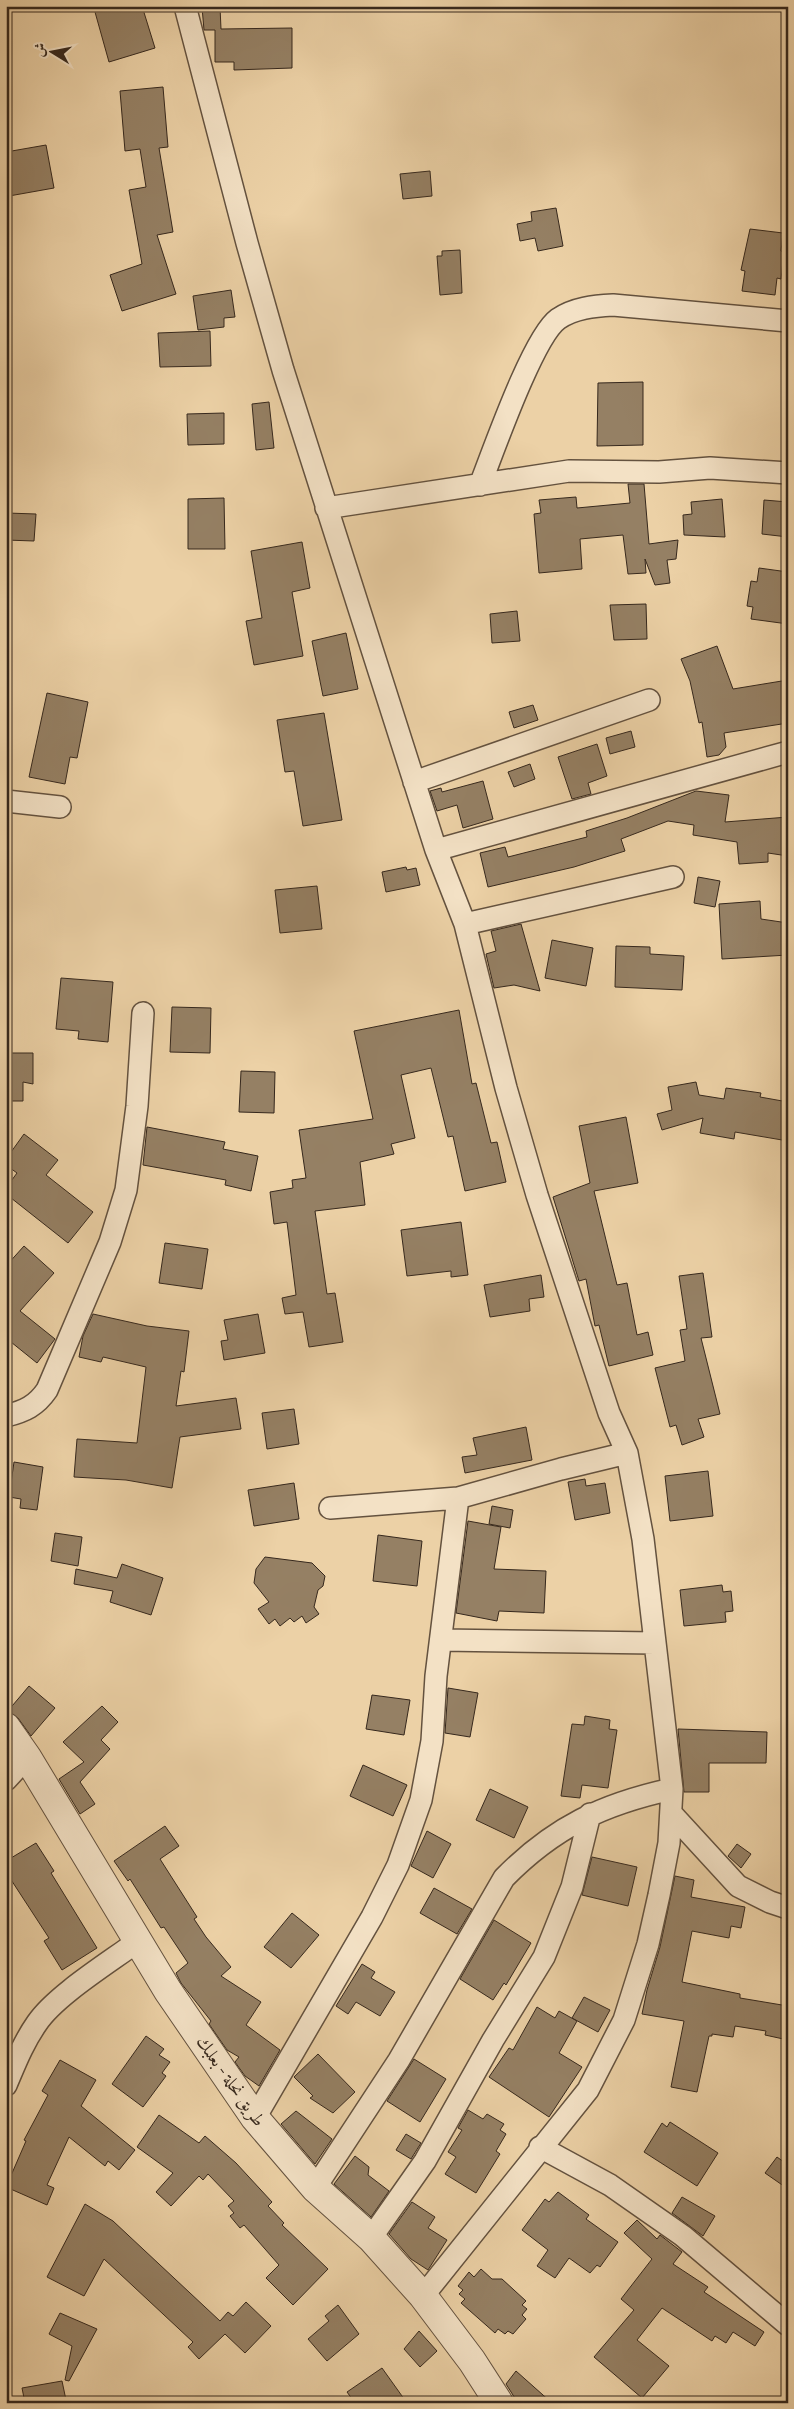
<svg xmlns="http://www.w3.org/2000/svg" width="794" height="2409" font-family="'Gentium Book Plus',Amiri,serif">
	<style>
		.building { fill: #958064; stroke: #36281d }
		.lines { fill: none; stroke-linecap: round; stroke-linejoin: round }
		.minor-casing { stroke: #64523f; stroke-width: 24 }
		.tertiary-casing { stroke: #64523f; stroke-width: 30 }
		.minor { stroke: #f3e1c5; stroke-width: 21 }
		.tertiary { stroke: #f3e1c5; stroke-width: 28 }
		.labels { text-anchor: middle; stroke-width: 4; stroke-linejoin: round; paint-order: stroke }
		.street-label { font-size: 18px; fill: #36281d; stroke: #f3e1c5 }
	</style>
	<rect width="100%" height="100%" fill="#ecd1a6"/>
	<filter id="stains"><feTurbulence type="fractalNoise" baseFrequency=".004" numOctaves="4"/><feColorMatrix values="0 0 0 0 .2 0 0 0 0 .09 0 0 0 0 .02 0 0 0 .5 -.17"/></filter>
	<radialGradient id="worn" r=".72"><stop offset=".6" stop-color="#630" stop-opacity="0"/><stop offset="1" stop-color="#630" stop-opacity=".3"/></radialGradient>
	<path class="building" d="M114 6H142L155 48 109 62 95 12Z
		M202 7H220L221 29 292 28V68L234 70V62H215V30H204Z
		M163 87 168 147 159 148 173 232 157 235 176 294 122 311 110 275 142 264 129 190 146 187 140 149 125 151 120 91Z
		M46 145 54 188 9 196 6 179V152Z
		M430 171 432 196 403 199 400 174Z
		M556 208 563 246 538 251 535 238 520 241 517 224 532 221 531 212Z
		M750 229 783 233 781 251 784 252 781 279 777 278 775 295 742 291 745 271 741 270Z
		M460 250 462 293 440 295 437 256H442V251Z
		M231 290 235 317 224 318V327L198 330 193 296Z
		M210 331 211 366 160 367 158 333Z
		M643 382V445L597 446 598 383Z
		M269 402 274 448 256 450 252 404Z
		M224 413V444L188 445 187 414Z
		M628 484H644L649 544 678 540 676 559 667 560 670 583 655 585 645 559 646 573 628 574 623 535 580 539 582 569 539 573 534 514 541 513 539 500 576 497 577 508 630 503Z
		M224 498 225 549H188V499Z
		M722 499 725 537 684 535 683 515 692 514 691 502Z
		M764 500 788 502V537L762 534Z
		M7 513 36 514 34 541 6 540Z
		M302 542 310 588 292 592 303 656 254 665 246 621 262 618 251 551Z
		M759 568 788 572V624L751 619 753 607 747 606 751 581 757 582Z
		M646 604 647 639 614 640 610 605Z
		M517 611 520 641 492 643 490 614Z
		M346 633 358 689 323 696 312 641Z
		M717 646 733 689 788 680V723L724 733 726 747 719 755 707 757 702 722 699 723 690 681 681 659Z
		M47 693 88 702 77 758 70 757 65 784 29 777Z
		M533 705 538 720 514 728 509 712Z
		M324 713 342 820 303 826 294 771 285 772 277 720Z
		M631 731 635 747 610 754 606 738Z
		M597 744 607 776 588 783 591 794 572 799 558 757Z
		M530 764 535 779 514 787 508 772Z
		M483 781 493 819 463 828 457 805 437 811 430 791 441 788 442 792Z
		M696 791 729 795 725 822 788 817V856L768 853V862L739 864 737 842 693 835 694 825 668 821 621 839 625 851 574 867 488 887 480 853 505 847 508 857 587 837 586 831 627 818Z
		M406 867 407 870 416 868 420 885 386 892 382 872Z
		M698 877 720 881 715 907 694 903Z
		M317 886 322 929 280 933 275 890Z
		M760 901 761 919 788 923V955L722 959 719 904Z
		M521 924 540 991 514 985 494 988 486 954 496 951 491 931Z
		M552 940 593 948 586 986 545 978Z
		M616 946 650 947V954L684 956 682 990 615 987Z
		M61 978 113 982 108 1042 78 1039 79 1031 56 1029Z
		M172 1007 211 1008 210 1053 170 1052Z
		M459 1010 472 1084 476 1083 491 1143 497 1142 506 1182 465 1191 453 1136 448 1137 431 1068 401 1075 415 1138 391 1144 394 1154 360 1162 365 1205 315 1211 327 1294 335 1293 343 1342 309 1347 303 1312 285 1314 282 1298 296 1295 287 1222 274 1224 270 1192 293 1188 292 1180 306 1178 299 1130 373 1119 354 1031Z
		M6 1053H33V1084L23 1082V1101H6Z
		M241 1071 275 1072 274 1113 239 1112Z
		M696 1082 699 1095 724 1099 726 1088 761 1093 760 1097 788 1102V1141L735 1132 734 1139 700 1133 703 1118 662 1130 657 1114 672 1110 668 1087Z
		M626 1117 638 1183 594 1191 617 1285 627 1283 637 1335 648 1332 653 1355 609 1366 599 1325 595 1326 586 1279 579 1281 553 1197 590 1183 579 1126Z
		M147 1127 225 1142 223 1149 258 1156 251 1191 225 1185 226 1180 143 1165Z
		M24 1134 58 1160 46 1175 93 1212 68 1243 6 1194V1188L17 1173 6 1165V1159Z
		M461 1222 468 1275 451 1277V1271L407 1276 401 1230Z
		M165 1243 208 1249 202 1289 159 1283Z
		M24 1246 54 1273 20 1311 55 1339 37 1363 6 1338V1266Z
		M703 1273 712 1337 701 1338 720 1414 698 1419 704 1437 682 1445 676 1425 670 1427 655 1368 685 1361 680 1330 687 1329 679 1276Z
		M541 1275 544 1297 529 1299 530 1311 490 1317 484 1285Z
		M93 1314 147 1326 189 1331 184 1372 181 1371 176 1406 236 1398 241 1429 180 1437 172 1488 126 1480 74 1477 77 1439 137 1443 146 1367 103 1357 101 1362 79 1357 83 1336Z
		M258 1314 265 1353 224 1360 221 1341 228 1340 224 1320Z
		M294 1409 299 1444 267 1449 262 1413Z
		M526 1427 532 1460 465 1473 462 1457 477 1455 473 1438Z
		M14 1462 43 1467 37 1510 20 1508 21 1499 9 1497Z
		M708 1471 713 1516 670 1521 665 1476Z
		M585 1479 586 1486 605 1483 610 1513 575 1520 568 1482Z
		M294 1483 299 1519 254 1526 248 1490Z
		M492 1506 513 1510 510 1528 489 1524Z
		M468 1521 501 1527 494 1569 546 1571 544 1613 499 1611 497 1621 456 1613Z
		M55 1533 82 1537 78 1566 51 1561Z
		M378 1535 422 1541 417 1586 373 1581Z
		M265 1557 312 1563 325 1576 323 1586 318 1590 314 1607 319 1614 306 1623 302 1616 294 1622 290 1618 280 1626 275 1619 269 1624 258 1609 269 1602 254 1583 256 1569Z
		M122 1564 163 1578 151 1615 110 1602 113 1591 74 1584 76 1569 117 1578Z
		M722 1585 723 1592 731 1591 733 1611 725 1612 726 1622 684 1626 680 1590Z
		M29 1686 55 1708 31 1736 18 1718 7 1712Z
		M448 1688 478 1693 470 1737 445 1733Z
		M372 1695 410 1700 404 1735 366 1729Z
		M102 1706 118 1722 101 1740 110 1749 80 1782 95 1804 80 1814 59 1779 84 1762 63 1742Z
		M585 1716 610 1720 609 1729 617 1730 608 1788 582 1785 580 1798 561 1796 572 1724 584 1725Z
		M678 1729 767 1732 766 1763H709V1792H684Z
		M363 1765 407 1785 393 1816 350 1796Z
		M490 1789 528 1807 514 1838 476 1820Z
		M165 1826 179 1846 160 1859 197 1917 194 1919 206 1937 231 1967 221 1976 261 2002 246 2025 280 2050 259 2086 245 2076 235 2062 239 2057 227 2050 209 2024 211 2021 181 1983 176 1973 188 1963 164 1927 161 1928 130 1879 128 1881 114 1861Z
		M427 1831 451 1844 433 1878 411 1866Z
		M36 1843 54 1871 51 1873 97 1948 62 1970 44 1941 49 1938 6 1872V1861Z
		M737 1844 751 1854 741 1868 728 1856Z
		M592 1857 637 1867 628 1906 582 1895Z
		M675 1876 694 1880 691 1897 745 1907 741 1928 731 1926 729 1938 692 1931 682 1982 740 1994V1998L788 2006V2040L765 2035 766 2031 735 2026 733 2037 712 2034V2036H709L697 2092 671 2087 684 2021 642 2014 647 1990 660 1947Z
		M434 1888 472 1909 457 1934 420 1913Z
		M292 1913 319 1935 291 1968 264 1947Z
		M494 1920 531 1943 506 1985 504 1983 493 2000 460 1979Z
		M362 1964 375 1972 371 1978 395 1992 380 2016 356 2002 348 2014 336 2006Z
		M584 1997 610 2010 598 2032 572 2018Z
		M537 2007 555 2018 559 2011 577 2021 559 2053 582 2067 549 2117 489 2077 509 2048 513 2050Z
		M146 2036 164 2049 159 2055 170 2062 162 2073 166 2076 143 2107 112 2084Z
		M318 2054 355 2092 333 2113 310 2098 313 2096 294 2077Z
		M414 2059 446 2079 420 2122 387 2101Z
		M60 2060 96 2080 81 2106 135 2150 119 2170 108 2161 105 2166 69 2137 47 2185 54 2188 47 2205 6 2187 26 2141 24 2140 48 2095 42 2091Z
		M468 2110 483 2119 487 2114 504 2124 500 2130 506 2134 496 2151 500 2154 476 2193 445 2174 456 2157 448 2152 462 2130 458 2128Z
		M296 2111 332 2139 315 2164 281 2124Z
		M159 2115 199 2143 205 2136 236 2163 272 2202 268 2206 284 2223 282 2225 328 2269 293 2305 266 2278 279 2265 244 2225 240 2228 230 2216 234 2213 228 2206 234 2201 208 2174 203 2180 199 2176 171 2206 156 2192 173 2173 137 2147Z
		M670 2122 718 2153 697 2186 644 2152 662 2123 667 2127Z
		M406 2134 421 2143 411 2159 396 2150Z
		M355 2156 369 2167 368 2175 389 2191 371 2217 334 2184Z
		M777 2157 788 2165V2189L765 2173Z
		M558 2192 589 2215 586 2219 618 2242 600 2267 597 2265 590 2273 569 2258 555 2278 537 2266 548 2250 522 2230 545 2199 549 2202Z
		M682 2197 715 2216 703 2236 672 2213Z
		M412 2202 435 2217 428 2228 447 2240 428 2270 411 2259 389 2234Z
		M85 2204 113 2221 220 2321 228 2312 233 2316 246 2302 271 2326 245 2353 225 2334 199 2359 188 2347 193 2342 104 2259 84 2296 47 2277Z
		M637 2220 657 2239 660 2235 682 2252 673 2264 708 2287 704 2292 764 2332 755 2346 733 2332 726 2343 715 2336 712 2341 662 2308 637 2340 669 2366 642 2398 594 2357 634 2310 621 2299 652 2259 624 2233Z
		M481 2269 492 2279H502L526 2301 522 2305 527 2309 522 2315 526 2319 513 2334 508 2331 505 2334 498 2329 495 2333 461 2303 465 2299 459 2294 463 2290 458 2286 469 2272 474 2277Z
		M338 2305 359 2334 327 2361 308 2339 329 2321 325 2316Z
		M60 2313 97 2329 69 2381 65 2380 72 2346 49 2334Z
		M419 2331 437 2351 420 2367 404 2349Z
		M382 2368 407 2403H355L347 2392Z
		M516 2371 552 2403H518L506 2384Z
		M62 2381 66 2400 53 2403H25L22 2388Z"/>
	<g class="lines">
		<defs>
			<path id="minor" d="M185 6 247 243 283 370 436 850 465 924 506 1088 537 1195 609 1413 627 1453 643 1539 672 1789 669 1843 659 1895 648 1944 624 2020 588 2090 423 2296
				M480 485C493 452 533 337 558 319 574 308 594 306 613 305L788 321
				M326 508 569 471 659 472 710 468 788 473
				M414 782 649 700
				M6 801 60 807
				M436 850 788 752
				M465 924 673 877
				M6 1416C25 1411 36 1406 47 1390L110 1242 126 1190 137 1106 143 1013
				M330 1508 458 1498 561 1469 627 1453
				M441 1640 655 1643
				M6 1780 27 1757
				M671 1813 738 1886 770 1902 788 1908
				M6 2085C15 2064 23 2043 37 2023 56 1995 110 1962 138 1941
				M255 2118 372 1917 398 1865 421 1800 432 1741 436 1676 458 1498
				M540 2147 610 2185 683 2236 788 2325
				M315 2188 399 2060 504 1878C554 1827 603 1804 672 1789
				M371 2238 425 2161 493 2040 544 1957 572 1887 590 1814"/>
			<path id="tertiary" d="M6 1727 27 1757 168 1991 255 2118 315 2188 371 2238 423 2296 472 2361 499 2403"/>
		</defs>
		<use href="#minor" class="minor-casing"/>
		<use href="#tertiary" class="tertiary-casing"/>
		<use href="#minor" class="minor"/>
		<use href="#tertiary" class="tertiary"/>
	</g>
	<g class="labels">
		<g class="street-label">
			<text transform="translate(231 2081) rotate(55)" y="6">طريق نحلة - بعلبك</text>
		</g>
	</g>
	<rect width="794" height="2409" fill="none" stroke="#ecd1a6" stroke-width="25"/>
	<rect x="8" y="8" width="779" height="2394" fill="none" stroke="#36281d" stroke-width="2.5"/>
	<rect x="12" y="12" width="769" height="2384" fill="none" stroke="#36281d"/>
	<g transform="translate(52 52) rotate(280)" stroke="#f3e1c5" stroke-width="4" paint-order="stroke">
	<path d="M0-4L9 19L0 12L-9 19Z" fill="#36281d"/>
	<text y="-8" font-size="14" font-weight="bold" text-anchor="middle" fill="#36281d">ش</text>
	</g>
	<rect width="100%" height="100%" filter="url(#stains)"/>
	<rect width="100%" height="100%" fill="url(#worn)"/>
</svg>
